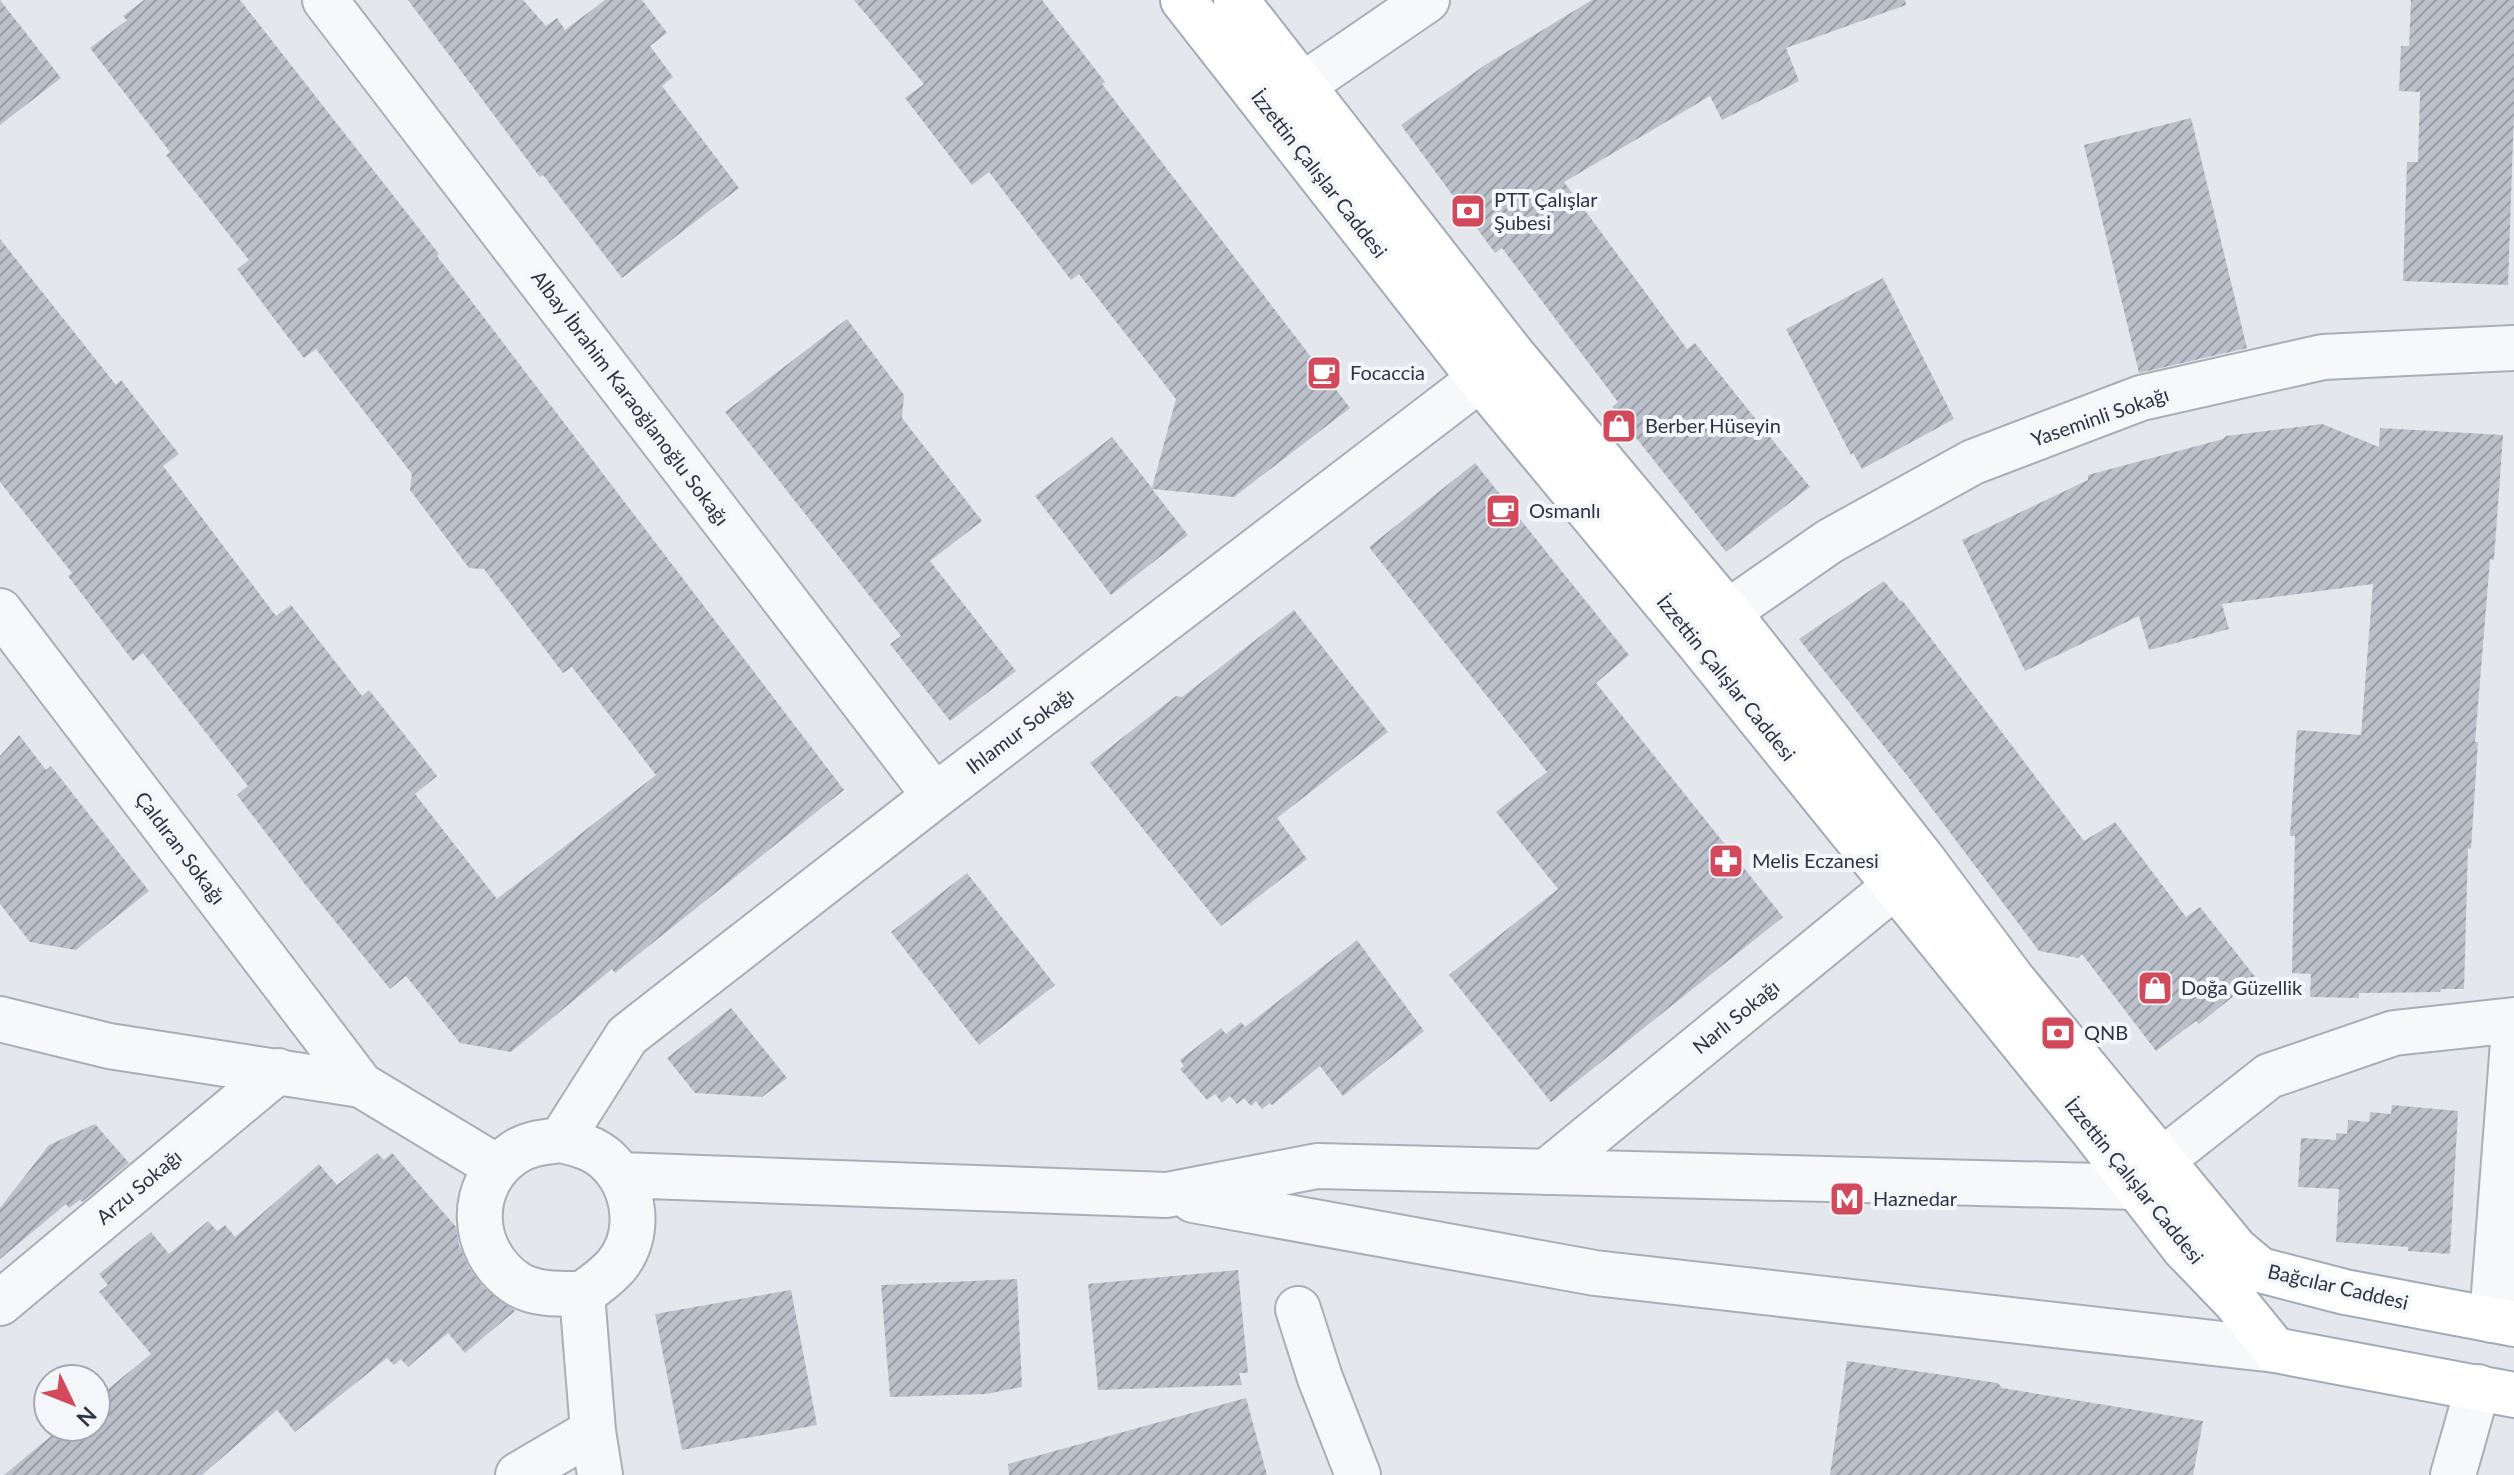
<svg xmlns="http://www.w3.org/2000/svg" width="2514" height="1475" font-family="Lato,sans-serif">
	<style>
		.building { fill: url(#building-hatch) }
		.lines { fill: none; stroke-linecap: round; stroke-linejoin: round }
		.minor-casing { stroke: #a9aeb7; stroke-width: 48 }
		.major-casing { stroke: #a3abb8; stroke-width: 48 }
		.minor { stroke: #f7f8fa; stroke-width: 44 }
		.major { stroke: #fff; stroke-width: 44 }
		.labels { text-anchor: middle; stroke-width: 8; stroke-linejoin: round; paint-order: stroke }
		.street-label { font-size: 20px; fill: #2b3445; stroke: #f4f6f9 }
		.poi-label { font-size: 20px; fill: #2b3445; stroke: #f4f6f9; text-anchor: start }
	</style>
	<defs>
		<pattern id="building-hatch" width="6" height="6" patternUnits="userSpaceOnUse" patternTransform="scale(2)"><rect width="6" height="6" fill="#bbc0ca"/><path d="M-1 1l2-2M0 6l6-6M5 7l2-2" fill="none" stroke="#989da6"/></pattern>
	</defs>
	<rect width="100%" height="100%" fill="#e4e7ec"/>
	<path class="building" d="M0 0 61 78 0 125Z
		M144 0H240L439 254 437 256 844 790 615 973 612 969 511 1052 460 1043 406 976 390 989 304 883 237 795 248 786 143 653 133 661 68 576 72 573 0 482V239L116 385 121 380 179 454 163 466 276 616 291 605 362 696 369 690 437 776 415 794 497 899 656 775 572 667 563 673 484 569 469 568 410 490 412 474 316 349 304 358 287 336 237 269 249 260 166 155 170 152 90 48 127 20 123 16Z
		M408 0H523L546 26 557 18 565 30 605 0H642L667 33 650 46 673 77 662 86 739 188 622 278 543 175 540 177Z
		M854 0H1042L1105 82 1102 84 1350 408 1234 497 1152 489 1188 535 1111 595 1035 496 1112 437 1152 488 1176 399 1079 274 1071 280 989 172 972 185 905 98 924 84Z
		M1592 0H1905L1906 5 1786 48 1799 81 1722 120 1710 96 1564 182 1687 349 1695 343 1810 487 1726 552 1612 407 1618 402 1502 248 1495 253 1401 125 1485 65Z
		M2411 0H2514V111L2508 285 2403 281 2407 162H2418L2420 92 2399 91 2401 46H2409Z
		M2191 118 2247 348 2139 373 2084 145Z
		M1883 278 1954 419 1862 469 1853 453 1851 455 1786 329Z
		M847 319 904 395 902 418 982 521 930 561 1016 671 950 721 890 644 901 636 725 412Z
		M2322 424 2379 447 2380 428 2503 435 2494 560 2490 559 2475 742H2478L2471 849 2468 848 2464 989H2441L2440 992 2359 993V998L2310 997 2311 974 2292 973 2295 836H2290L2297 730 2361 735 2373 584 2222 604 2229 629 2149 650 2139 616 2025 671 1962 540 2088 480V475L2223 439 2226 436Z
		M1475 463 1629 655 1596 683 1783 917 1551 1102 1449 975 1558 889 1496 812 1547 772 1369 547Z
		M1884 581 1900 601 1902 600 2084 841 2115 822 2186 917 2200 907 2256 978 2199 1024 2196 1021 2156 1051 2082 954 2078 958 2039 951 1909 778 1799 639Z
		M1294 610 1388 732 1277 818 1307 859 1221 926 1090 763 1176 696 1182 697Z
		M19 735 46 770 51 766 149 891 76 950 30 942 0 904V756Z
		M967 873 1055 985 979 1045 891 932Z
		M1357 940 1424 1031 1343 1096 1320 1066 1272 1105 1270 1103 1262 1109 1256 1101 1251 1106 1244 1098 1237 1104 1230 1096 1222 1103 1215 1094 1207 1100 1180 1069 1184 1066 1180 1060 1221 1028 1226 1034 1241 1022 1245 1027Z
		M731 1008 787 1078 762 1097 695 1093 667 1058Z
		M2392 1105 2458 1111 2450 1254 2408 1251V1247L2336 1242 2339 1189 2298 1187 2301 1138 2336 1140V1133L2347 1134 2348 1120 2369 1122 2370 1112 2391 1114Z
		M95 1124 129 1163 82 1202 80 1200 69 1208 66 1204 0 1259V1208L49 1145Z
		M377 1153 384 1160 392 1153 456 1227 459 1245 469 1268 484 1288 515 1311 465 1353 448 1333 408 1367 401 1359 394 1365 387 1358 295 1432 277 1410 202 1475H4L62 1427H96V1399L151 1354 99 1292 108 1285 99 1274 151 1232 169 1254 208 1221 217 1231 225 1225 235 1237 319 1164 337 1185Z
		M1238 1270 1248 1373H1239L1242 1385 1098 1390 1088 1284Z
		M1017 1279 1022 1387 986 1394 890 1397 881 1285Z
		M791 1290 817 1425 682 1450 655 1314Z
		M1847 1361 1998 1383 2002 1388 2203 1421 2193 1475H1830Z
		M1246 1398 1267 1475H1009L1008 1464Z"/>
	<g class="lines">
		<defs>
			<path id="minor" d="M325 0 935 796
				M1303 85 1427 0
				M0 611 361 1085
				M1701 637 1728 612 1830 541 1973 462 2141 398 2323 357 2514 348
				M0 1019 109 1046 361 1085 497 1167
				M561 1140 627 1036 935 796 1510 356
				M561 1140C578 1144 594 1148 607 1160 636 1187 642 1235 616 1266 606 1277 594 1286 582 1294 561 1294 534 1295 516 1283 469 1251 467 1184 514 1153 528 1143 545 1142 561 1140Z
				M1546 1172 1895 886 1919 859
				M621 1175 1167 1195 1317 1166 2136 1187 2161 1161 2269 1076 2394 1033 2514 1020
				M1193 1200 1595 1273 2275 1350
				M582 1294 593 1431 600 1475
				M0 1303 278 1071
				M1298 1309 1320 1378 1358 1475
				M2492 1320 2514 1029
				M518 1475 593 1431
				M2453 1475 2478 1387"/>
			<path id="major" d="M1183 0 1480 379 1697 641 2091 1128 2184 1248 2235 1301 2275 1350 2514 1395
				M1236 0 1512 354 1728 612 1921 857 2013 980 2236 1250 2260 1270 2345 1292 2514 1324"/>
		</defs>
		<use href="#minor" class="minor-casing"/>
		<use href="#major" class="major-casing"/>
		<use href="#minor" class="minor"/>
		<use href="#major" class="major"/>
	</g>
	<defs>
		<symbol id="bank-square" viewBox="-11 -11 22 22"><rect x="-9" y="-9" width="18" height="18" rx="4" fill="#d1495b" stroke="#f4f6f9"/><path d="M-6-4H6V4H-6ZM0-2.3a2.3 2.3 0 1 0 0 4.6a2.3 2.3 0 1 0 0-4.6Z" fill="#fff"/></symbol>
		<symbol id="cafe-square" viewBox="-11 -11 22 22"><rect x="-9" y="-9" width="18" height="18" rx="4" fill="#d1495b" stroke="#f4f6f9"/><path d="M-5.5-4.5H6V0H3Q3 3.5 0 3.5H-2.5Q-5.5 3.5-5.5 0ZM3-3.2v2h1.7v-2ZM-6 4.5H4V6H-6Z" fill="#fff"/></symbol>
		<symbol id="shop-square" viewBox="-11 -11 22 22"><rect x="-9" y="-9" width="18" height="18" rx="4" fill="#d1495b" stroke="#f4f6f9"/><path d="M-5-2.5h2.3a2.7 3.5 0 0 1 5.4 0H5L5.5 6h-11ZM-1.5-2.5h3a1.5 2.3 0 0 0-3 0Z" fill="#fff"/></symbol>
		<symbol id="pharmacy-square" viewBox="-11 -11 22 22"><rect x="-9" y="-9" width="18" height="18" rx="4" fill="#d1495b" stroke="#f4f6f9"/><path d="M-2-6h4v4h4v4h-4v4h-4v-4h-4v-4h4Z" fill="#fff"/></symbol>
		<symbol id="metro-square" viewBox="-11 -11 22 22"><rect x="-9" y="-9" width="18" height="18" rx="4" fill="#d1495b" stroke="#f4f6f9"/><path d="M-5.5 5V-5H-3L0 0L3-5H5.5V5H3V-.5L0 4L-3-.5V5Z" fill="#fff"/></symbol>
	</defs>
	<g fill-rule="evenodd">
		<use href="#bank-square" x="1448" y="191" width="40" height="40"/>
		<use href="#cafe-square" x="1304" y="353" width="40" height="40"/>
		<use href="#shop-square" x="1599" y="406" width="40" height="40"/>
		<use href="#cafe-square" x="1483" y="491" width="40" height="40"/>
		<use href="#pharmacy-square" x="1706" y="841" width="40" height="40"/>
		<use href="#shop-square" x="2135" y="968" width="40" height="40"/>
		<use href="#bank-square" x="2038" y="1013" width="40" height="40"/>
		<use href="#metro-square" x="1827" y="1179" width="40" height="40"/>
	</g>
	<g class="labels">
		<g class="street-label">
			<text transform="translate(1319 174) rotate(52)" y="7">İzzettin Çalışlar Caddesi</text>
			<text transform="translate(630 398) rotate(53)" y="7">Albay İbrahim Karaoğlanoğlu Sokağı</text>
			<text transform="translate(2100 417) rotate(-19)" y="7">Yaseminli Sokağı</text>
			<text transform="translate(1726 678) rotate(51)" y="7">İzzettin Çalışlar Caddesi</text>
			<text transform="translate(1020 731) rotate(-37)" y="7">Ihlamur Sokağı</text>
			<text transform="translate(180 848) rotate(53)" y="7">Çaldıran Sokağı</text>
			<text transform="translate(1736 1017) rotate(-39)" y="7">Narlı Sokağı</text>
			<text transform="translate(2134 1181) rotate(51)" y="7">İzzettin Çalışlar Caddesi</text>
			<text transform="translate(139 1187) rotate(-40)" y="7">Arzu Sokağı</text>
			<text transform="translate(2338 1287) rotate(13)" y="7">Bağcılar Caddesi</text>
		</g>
		<g class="poi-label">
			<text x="1494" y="207">PTT Çalışlar<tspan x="1494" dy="23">Şubesi</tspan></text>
			<text x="1350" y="380">Focaccia</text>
			<text x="1645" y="433">Berber Hüseyin</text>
			<text x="1529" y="518">Osmanlı</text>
			<text x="1752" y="868">Melis Eczanesi</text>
			<text x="2181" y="995">Doğa Güzellik</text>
			<text x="2084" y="1040">QNB</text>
			<text x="1873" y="1206">Haznedar</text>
		</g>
	</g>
	<g transform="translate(72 1403) rotate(133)"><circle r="38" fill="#f4f6f9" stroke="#a4a8b1" stroke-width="2"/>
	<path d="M0-6L14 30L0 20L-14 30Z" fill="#d1495b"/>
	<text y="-12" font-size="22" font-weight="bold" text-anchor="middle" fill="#2b3445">N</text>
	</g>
</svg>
